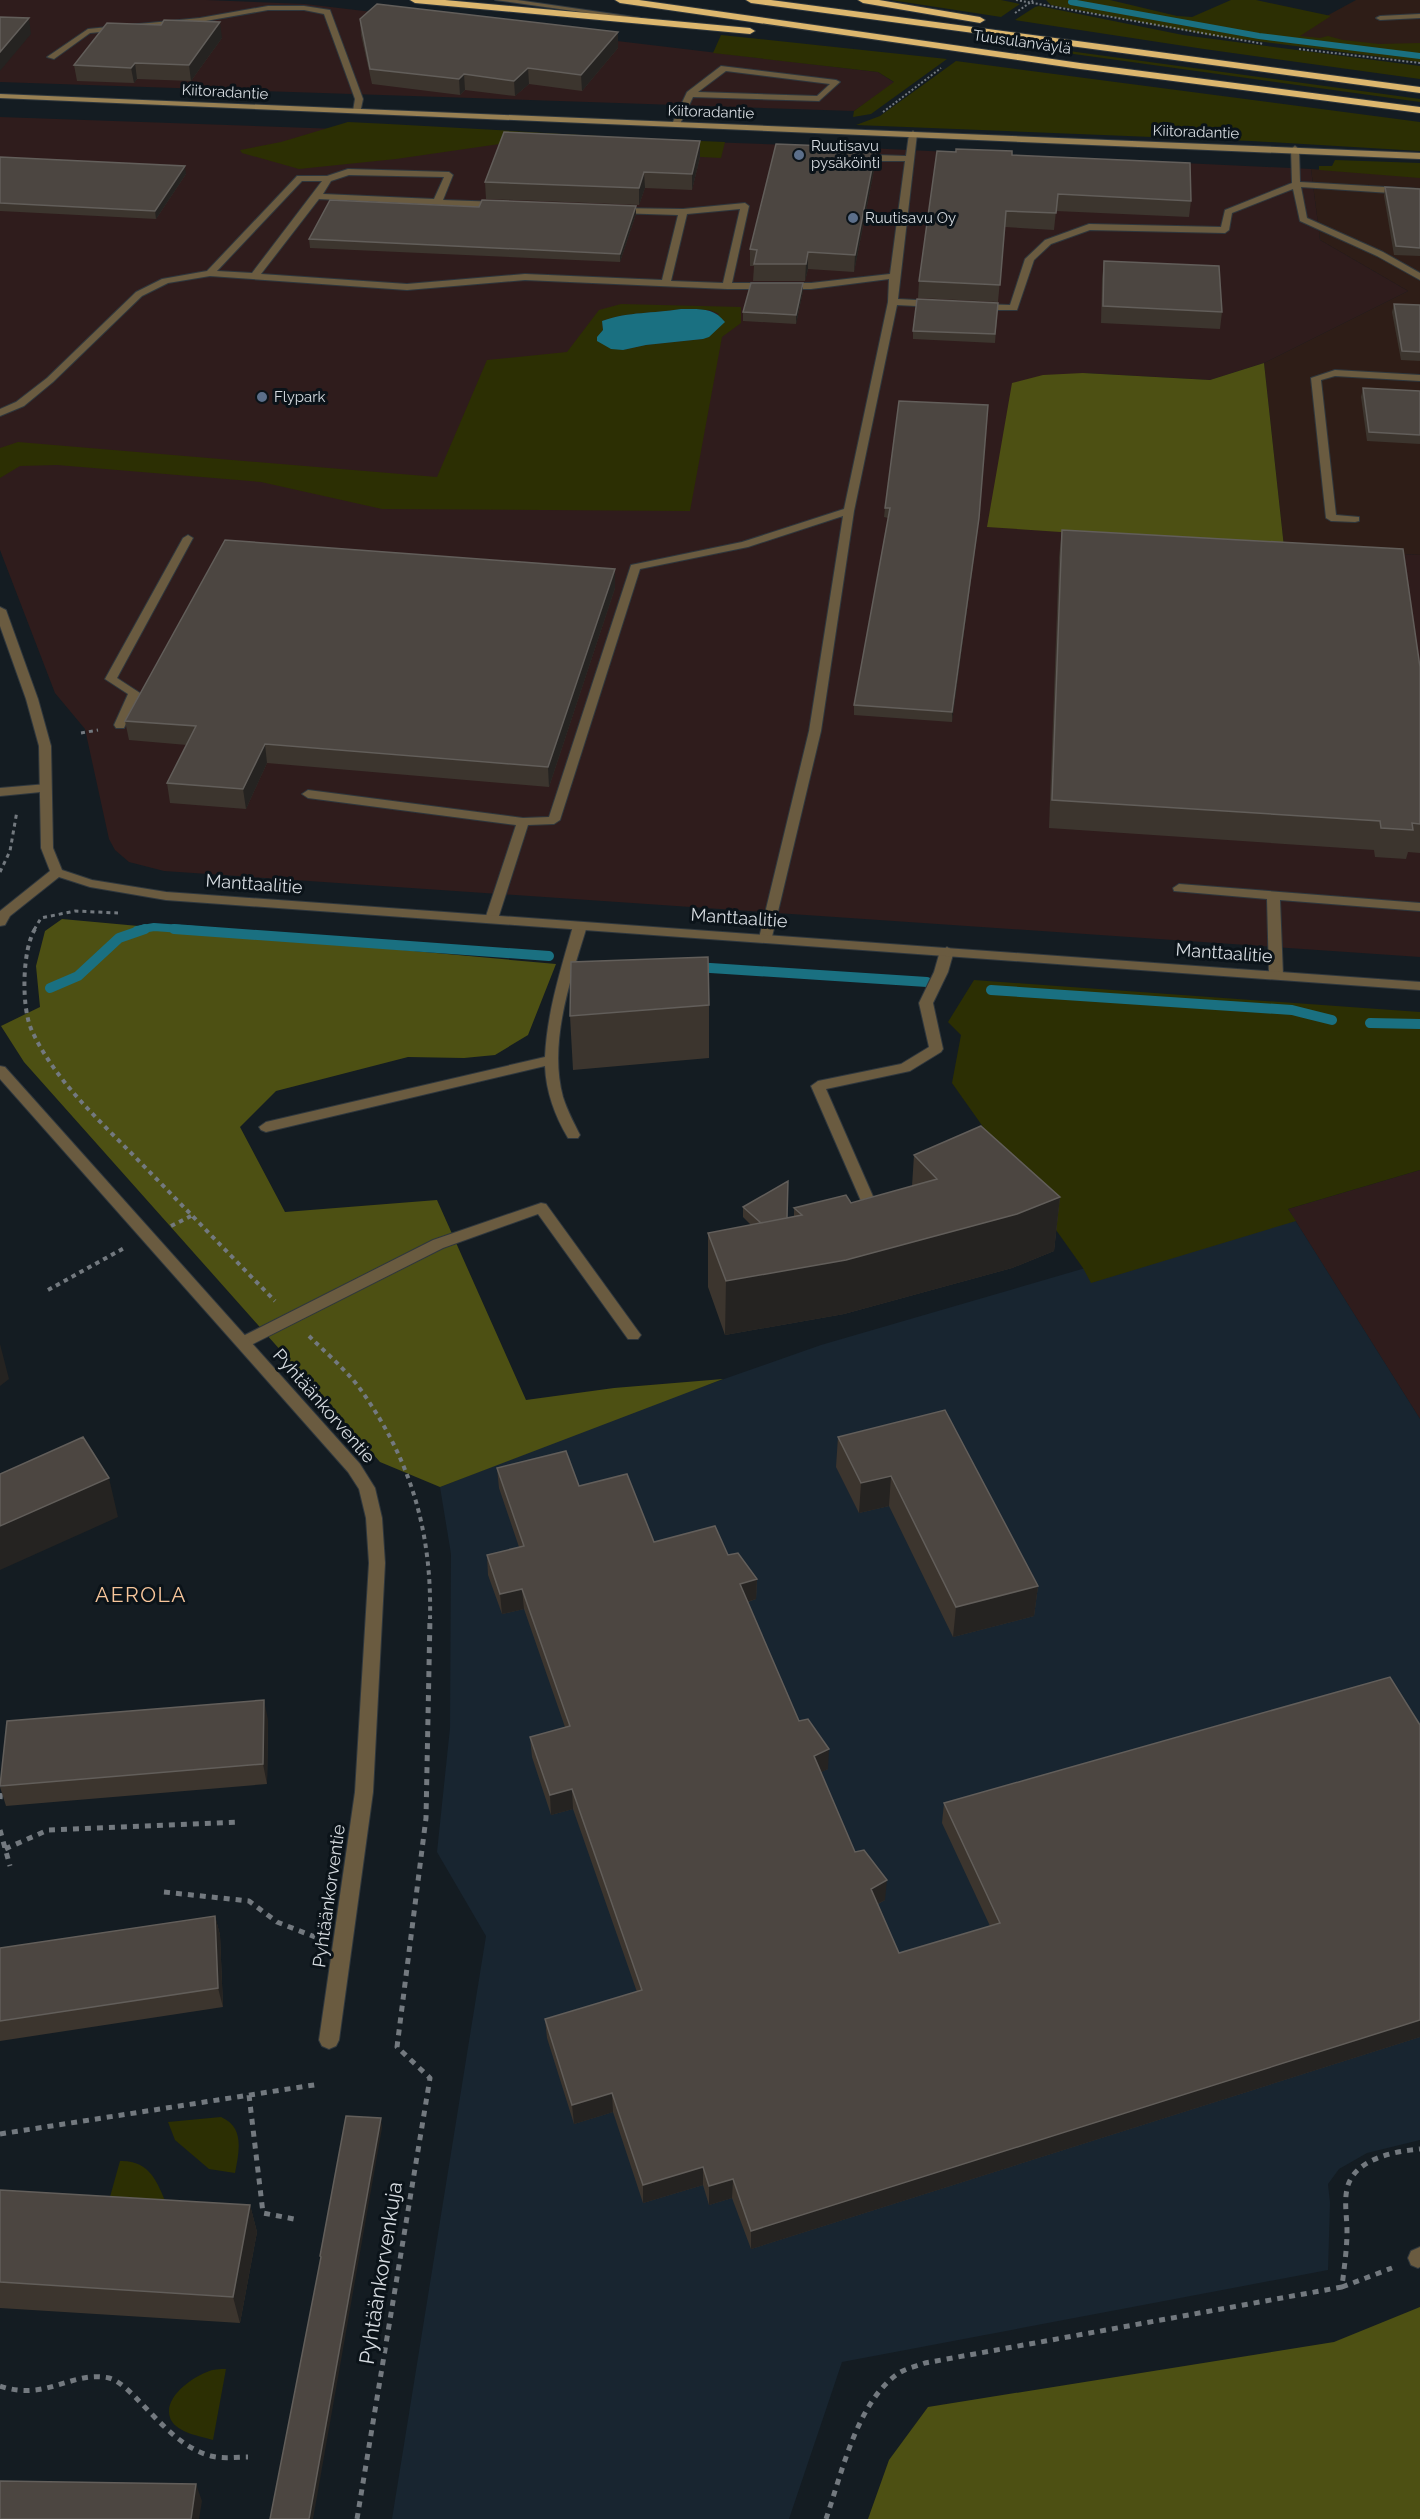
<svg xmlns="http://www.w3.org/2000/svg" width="1420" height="2519" font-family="Raleway,sans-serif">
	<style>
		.commercial { fill: #2e1d17 }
		.industrial { fill: #2f1c1c }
		.built { fill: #182530 }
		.green { fill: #2c2f03; fill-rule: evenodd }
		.forest { fill: #4d5013 }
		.water { fill: #1a7081 }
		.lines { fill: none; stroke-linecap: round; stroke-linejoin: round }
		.stream-far2 { stroke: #1a7081; stroke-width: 6 }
		.stream-far1 { stroke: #1a7081; stroke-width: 8 }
		.stream { stroke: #1a7081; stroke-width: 10 }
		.service-casing { stroke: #2f373d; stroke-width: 2 }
		.minor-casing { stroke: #2f373d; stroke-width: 2 }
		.secondary-casing { stroke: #2f373d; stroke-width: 2 }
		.motorway-casing { stroke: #2f373d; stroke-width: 2 }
		.path-far3 { stroke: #73797f; stroke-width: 2; stroke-dasharray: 2 2; stroke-linecap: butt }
		.path-far2 { stroke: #73797f; stroke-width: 3; stroke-dasharray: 4 4; stroke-linecap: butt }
		.path-far1 { stroke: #73797f; stroke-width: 4; stroke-dasharray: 4.5 4.5; stroke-linecap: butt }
		.path { stroke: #73797f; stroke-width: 5; stroke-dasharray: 6 6; stroke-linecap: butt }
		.service { fill: #6a5b40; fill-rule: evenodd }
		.minor { fill: #6a5b40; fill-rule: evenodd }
		.secondary { fill: #988053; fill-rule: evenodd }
		.motorway { fill: #ddb76e; fill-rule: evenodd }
		.wall { fill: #3c352e }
		.shaded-wall { fill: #252321 }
		.building { fill: #4c4641; stroke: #625e5a; stroke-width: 1.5 }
		.service-dot { fill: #5c6f8a; stroke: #0b1319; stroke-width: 2 }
		.labels { text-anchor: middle; stroke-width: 6; stroke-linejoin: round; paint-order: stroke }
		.far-street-label { font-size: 15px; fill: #d6dbe0; stroke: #0b1319 }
		.far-poi-label { font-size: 15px; fill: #d6dbe0; stroke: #0b1319; text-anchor: start }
		.street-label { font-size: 18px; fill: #d6dbe0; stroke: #0b1319 }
		.quarter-label { font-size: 21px; letter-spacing: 1.5px; fill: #f8c69b; stroke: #0b1319 }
		.near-street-label { font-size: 21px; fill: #d6dbe0; stroke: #0b1319 }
	</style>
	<rect width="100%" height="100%" fill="#141c22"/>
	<path class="commercial" d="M1356 0H1420V51L1288 37Z
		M1311 169 1420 176V555L1284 547 1264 363 1408 291 1320 240Z"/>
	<path class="industrial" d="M0 0H206L305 4 878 72 895 83 854 111 0 82Z
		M0 117 846 147 1311 169 1320 240 1408 291 1264 363 1210 380 1083 373 1284 547 1420 555V957L164 871 129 862 115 850 109 839 85 729 55 693 0 550Z
		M1420 1170V1419L1288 1209Z"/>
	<path class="built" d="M1288 1209 1420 1419V2140L1367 2153 1339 2169 1328 2184 1330 2203 1328 2270 842 2362 789 2519H392L486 1936 437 1852 450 1728 451 1554 440 1487 647 1406 821 1345Z"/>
	<path class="green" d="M891 0H1001L1020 4 1001 17Z
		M1046 0H1110L1177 16 1192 17 1231 0H1256L1331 16 1300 36 1320 38 1328 36 1343 40 1379 44 1420 43V62L1209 35 1051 5Z
		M1039 6 1183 35 1420 66V79L1204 49 1015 20 1035 7Z
		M721 35 947 59 871 114 853 117 854 111 894 82 878 72 713 53Z
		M988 40 1420 99V102L987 42Z
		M956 61 1420 122V151L1251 141 856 125 880 116Z
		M348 122C474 128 599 137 725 142L721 158 662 155 527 140 396 159 299 169 242 153 240 150 281 142Z
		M1335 160 1420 163V178L1319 170V166H1332Z
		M621 304 741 307V323L722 337 690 511 382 509 261 482 57 465 20 466 0 478V448L18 442 437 477 487 360 567 352 599 310ZM681 309 710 310 719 314 703 339 646 345 623 350 600 334 603 330 602 321C631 311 651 314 681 309Z
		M974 980 1420 1012V1170L1288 1209 1296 1221 1091 1283 1083 1268 952 1083 961 1035 948 1022Z
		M221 2117C245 2127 239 2152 235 2173L209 2169 175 2140 168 2122Z
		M120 2161C150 2160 157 2182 167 2205L108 2204Z
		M226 2369 213 2440C200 2436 178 2433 171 2420 161 2399 191 2378 207 2372 213 2369 220 2369 226 2369Z"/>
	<path class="forest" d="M1264 363 1284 547 987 527 1012 383 1043 375 1083 373 1210 380Z
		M62 919 556 964 528 1035 495 1055 464 1058 408 1057 276 1091 240 1127 285 1212 437 1200 526 1400 614 1388 723 1379 440 1487 380 1462 24 1062 1 1026 40 1007 36 966 45 931Z
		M1420 2307V2519H868L889 2460 928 2407 1334 2342Z"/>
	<path class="water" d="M681 309C698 309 714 307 725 322L709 337 703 339 646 345 623 350 611 349 597 341V337L603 330 602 321C631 311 651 314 681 309Z"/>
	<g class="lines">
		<path class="stream-far2" d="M1071 2 1259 36 1420 56"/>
		<path class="stream-far1" d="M137 930 154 927 195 930"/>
		<path class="stream" d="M174 929 549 956
			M695 967 927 982
			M50 988 78 976 119 938 145 929
			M991 990 1292 1010 1332 1020
			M1370 1023 1420 1024"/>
		<defs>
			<path id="service" d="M495 0H517L648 19 644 21Z
				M268 6H304L330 10 363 99 360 113 353 111 355 99 324 14 304 10H268L200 22 90 33 54 59 47 57 88 29 200 18Z
				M1420 14V18L1380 20 1376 18 1380 16Z
				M721 66 836 80 840 82 819 101 693 97 680 124 673 126 672 124 687 92ZM726 71 830 84 817 96 698 92Z
				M913 131 917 134 898 299 935 301 940 304 935 307 897 305 854 511 821 731 771 941H761L759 938 809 731 843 516 748 547 640 569 560 820 554 824 528 825 497 922 492 923 485 919 516 825 308 798 302 794 308 790 523 818 549 817 631 565 742 542 844 509 888 302 889 279 811 289H727L525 280 407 290 210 276 168 283 142 296 53 382 24 406 0 416V409L16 402 47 378 136 292 162 279 207 271 297 176H327L348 169 449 172 453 175 443 200 500 202 504 205 500 208 319 199 261 274 407 284 525 274 662 280 678 215 617 213 613 210 614 208 683 209 745 203 749 206 732 283H811L890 274 905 161H876L872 158 876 155 906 156 909 134ZM349 175 444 177 434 199 323 194 331 181ZM302 181H322L252 273 217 271ZM740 209 723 283 671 281 687 214Z
				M1295 146 1299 149 1300 182 1420 189V195L1301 187 1307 218 1383 252 1420 273V280L1377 256 1300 221 1293 189 1232 213 1229 230 1225 233 1090 230 1051 244 1034 260 1017 310H980L975 307 980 304 1010 305 1025 259 1045 240 1089 224 1221 227 1225 210 1292 183 1291 149Z
				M1335 370 1420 375V381L1335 376 1321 380 1336 515 1359 517V521L1355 522 1331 521 1326 518 1311 378Z
				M188 535 193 538 117 678 140 693 124 728H116L114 725 128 694 105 679 183 538Z
				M47 784 51 785V791L0 796V788Z
				M1179 884 1420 903V911L1280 900 1283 975 1276 979 1269 975 1267 899 1174 891 1173 888Z
				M580 922 587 926C571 979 548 1042 563 1097 567 1110 574 1123 580 1135L578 1138H568C555 1116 546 1092 545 1066L266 1132 261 1130 259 1127 266 1122 545 1057C547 1012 561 969 573 926Z
				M947 947 954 951 948 972 933 1003 943 1049 941 1052 910 1071 826 1089 882 1217 875 1222 868 1217 811 1086 818 1081 901 1064 929 1047 919 1003 934 972 940 951Z
				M541 1203 546 1204 638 1331 641 1335 638 1339H628L538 1214 443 1248 249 1346H239L236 1342 239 1338 433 1240Z"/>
			<path id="minor" d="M0 607 6 610 38 699 51 746 53 848 62 870 92 880 166 892 1420 982V990L166 900 90 887 59 877 10 916 5 925 0 926V911L50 871 41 848 39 746 26 699 0 626Z
				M0 1066 5 1067 360 1464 375 1488 382 1518 385 1563 373 1792 339 2040 336 2046 329 2049 322 2046 319 2040 355 1792 369 1563 366 1518 359 1489 348 1472 0 1079Z
				M1420 2247V2267L1418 2268 1411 2265 1408 2258 1411 2251Z"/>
			<path id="secondary" d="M0 94 1420 153V159L0 98Z"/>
			<path id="motorway" d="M410 0H445L750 28 755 31 750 34 415 3Z
				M615 0H639L1080 63 1420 107V113L1080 69 620 3Z
				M746 0H771L1420 87V93L751 3Z
				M858 0H879L980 17 985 20 980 23 863 3Z"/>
		</defs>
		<use href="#service" class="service-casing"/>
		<use href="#minor" class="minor-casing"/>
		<use href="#secondary" class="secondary-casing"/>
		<use href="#motorway" class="motorway-casing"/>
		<path class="path-far3" d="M1016 0 1264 44
			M1015 13 1034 0
			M1299 49 1420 63
			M883 112 941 68"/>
		<path class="path-far2" d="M81 733 98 730
			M0 872 10 851 17 811
			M34 930 41 918 75 911 118 913"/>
		<path class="path-far1" d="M35 929C22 950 21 1008 32 1031 56 1082 99 1120 138 1160 184 1207 229 1254 275 1301
			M171 1226 191 1216
			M48 1290 126 1247
			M309 1336C327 1354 349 1372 363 1393 412 1463 432 1534 430 1619"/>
		<path class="path" d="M0 1799 1 1787
			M0 1830 10 1866
			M5 1849 48 1830 240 1822
			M164 1892 249 1901 277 1922 315 1937
			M249 2095 263 2213 294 2219
			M0 2134 320 2084
			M1342 2287 1392 2268
			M0 2386C46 2402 72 2370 109 2378 120 2381 130 2392 138 2400 159 2421 181 2448 211 2456 223 2459 236 2457 248 2457
			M357 2519 430 2078 397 2047 426 1818 430 1617
			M826 2519C842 2473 857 2401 899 2373 907 2368 917 2366 925 2363L1342 2287C1344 2268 1347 2250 1347 2231 1347 2217 1344 2203 1347 2189 1353 2159 1395 2151 1420 2149"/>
		<use href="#service" class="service"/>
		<use href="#minor" class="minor"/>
		<use href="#secondary" class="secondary"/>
		<use href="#motorway" class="motorway"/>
	</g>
	<path class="wall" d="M360 19 618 48 582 91 529 84 515 96 465 90 460 95 372 84 361 35Z
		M222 38 191 81 137 79 134 83 77 81 74 65Z
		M700 141V157L692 190 645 188 639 205 486 199 485 182Z
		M1012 155 1191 201 1189 217 1056 211 1054 230 1005 227 998 302 918 298 919 281Z
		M0 157 186 174 156 219 0 211Z
		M875 165 854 272 808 269 805 281H753L754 266H750V249Z
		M1385 187 1420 189V256L1394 255 1384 196Z
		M636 214 620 262 310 248 309 239Z
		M1104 261 1222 312 1220 329 1101 323 1102 278Z
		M803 283V291L796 324 743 321V312Z
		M998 303 995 343 913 339V331Z
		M1394 304 1420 305V361L1401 360 1392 312Z
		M1363 388 1420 394V444L1367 441 1361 397Z
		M899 401 978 527 952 722 854 715V705L888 518 884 517 885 508Z
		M1062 530 1420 667V853L1408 852 1406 859 1375 857 1374 850 1049 828 1059 557Z
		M615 569V588L549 787 267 763 246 809 170 803 167 783 187 745 129 740 125 721Z
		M709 1005V1058L573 1070 570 1016Z
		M914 1155 1060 1197 1054 1251 1012 1268 844 1314 725 1335 708 1287V1233L751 1225 743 1217V1207L787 1218 794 1217V1208L851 1203 912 1186Z
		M838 1437 1038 1586 1034 1616 953 1637 889 1506 859 1513 836 1467Z
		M497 1468 579 1486 654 1542 728 1555 757 1579 756 1599 748 1602 799 1721 828 1769 821 1772 855 1852 885 1900 878 1904 899 1953 990 1926 942 1823 944 1803 1420 1725V2037L751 2249 732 2198 709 2205 703 2185 643 2203 613 2112 574 2124 547 2038 545 2019 637 1992 573 1809 551 1815 532 1757 530 1737 565 1727 524 1609 502 1614 488 1575 487 1555 519 1547 499 1488Z
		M268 1720 267 1784 6 1806 0 1787Z
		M215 1916 220 1935 223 2007 0 2041V1948Z
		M0 2190 250 2205 257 2232 240 2323 0 2308Z"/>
	<path class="shaded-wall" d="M29 18 31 34 0 71V52Z
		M220 22 222 38 191 81 189 65Z
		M618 32V48L582 91 581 75Z
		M135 63 137 79 134 83 131 68Z
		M528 68 529 84 515 96 514 81Z
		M464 74 465 90 460 95 459 79Z
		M700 141V157L692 190V174Z
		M876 148 875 165 854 272 855 255Z
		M185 166 186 174 156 219 155 211Z
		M644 172 645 188 639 205V188Z
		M636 206V214L620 262V254Z
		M808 252V269L805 281 806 264Z
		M803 283V291L796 324V315Z
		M988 405 978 527 952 722V712Z
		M615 569V588L549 787 548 767Z
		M265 744 267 763 246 809 243 789Z
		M1060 1197 1054 1251 1012 1268 844 1314 725 1335 726 1281Z
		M0 1344 9 1379 0 1386Z
		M891 1476 889 1506 859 1513 861 1483Z
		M109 1478 118 1517 0 1570V1526Z
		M757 1579 756 1599 740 1604V1584Z
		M1038 1586 1034 1616 953 1637 956 1607Z
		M522 1589 524 1609 502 1614 500 1594Z
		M264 1700 268 1720 267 1784 263 1764Z
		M829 1749 828 1769 813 1776 814 1756Z
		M572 1789 573 1809 551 1815 550 1795Z
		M887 1880 885 1900 869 1908 871 1889Z
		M215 1916 220 1935 223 2007 218 1988Z
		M1420 2020V2037L751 2249V2231Z
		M612 2093 613 2112 574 2124 572 2105Z
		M381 2118 382 2128 313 2519H309Z
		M703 2167V2185L643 2203V2185Z
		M733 2179 732 2198 709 2205V2186Z
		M250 2205 257 2232 240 2323 233 2297Z
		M196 2484 202 2501 199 2519H191Z"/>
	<path class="building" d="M377 4 618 32 581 75 528 68 514 81 464 74 459 79 370 69 360 19Z
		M0 17 29 18 0 52Z
		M164 20 220 22 189 65 135 63 131 68 74 65 107 23 161 25Z
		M504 132 700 141 692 174 644 172 639 188 485 182Z
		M776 144 876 148 855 255 808 252 806 264H754L757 250 750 249Z
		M956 149 1012 151V155L1190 163 1191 201 1058 194 1056 213 1006 211 1000 285 919 281 937 151 956 152Z
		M0 157 185 166 155 211 0 203Z
		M1385 187 1420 189V248L1396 246Z
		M330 200 479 207 482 200 636 206 620 254 309 239Z
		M1104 261 1219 266 1222 312 1103 306Z
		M751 283H803L796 315 743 312Z
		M917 299 998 303 995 334 913 331Z
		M1394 304 1420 305V352L1402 351Z
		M1363 388 1420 391V435L1369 432Z
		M899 401 988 405 979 518 952 712 854 705 890 508H885Z
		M1062 530 1403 549 1420 667V824L1412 823 1413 830 1381 828 1380 821 1052 800Z
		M225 540 615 569 548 767 265 744 243 789 167 783 196 726 125 721Z
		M708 957 709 1005 570 1016 571 962Z
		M981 1126 1060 1197 1017 1214 846 1260 726 1281 708 1233 802 1215 794 1208 846 1195 851 1203 937 1179 914 1155Z
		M788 1181 787 1218 761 1223 743 1207Z
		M945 1410 1038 1586 956 1607 891 1476 861 1483 838 1437Z
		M83 1437 109 1478 0 1526V1474Z
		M566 1451 579 1486 627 1474 654 1542 715 1526 728 1555 738 1553 757 1579 740 1584 799 1721 808 1719 829 1749 814 1756 855 1852 864 1850 887 1880 871 1889 899 1953 1000 1923 944 1803 1390 1677 1420 1725V2020L751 2231 733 2179 709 2186 703 2167 643 2185 612 2093 572 2105 545 2019 642 1990 572 1789 550 1795 530 1737 570 1726 522 1589 500 1594 487 1555 524 1546 497 1468Z
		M264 1700 263 1764 0 1786 7 1721Z
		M215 1916 218 1988 0 2021V1948Z
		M346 2116 381 2118 309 2519H270L321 2257 320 2256Z
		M0 2190 250 2205 233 2297 0 2282Z
		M0 2481 196 2484 191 2519H0Z"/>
	<g class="service-dot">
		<circle cx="799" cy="155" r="6"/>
		<circle cx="853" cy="218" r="6"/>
		<circle cx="262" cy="397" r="6"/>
	</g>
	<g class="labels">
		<g class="far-street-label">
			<text transform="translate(1022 42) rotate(8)" y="5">Tuusulanväylä</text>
			<text transform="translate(225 92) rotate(3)" y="5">Kiitoradantie</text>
			<text transform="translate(711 112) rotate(2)" y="5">Kiitoradantie</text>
			<text transform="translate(1196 132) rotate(2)" y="5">Kiitoradantie</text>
		</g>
		<g class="far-poi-label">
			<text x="811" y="151">Ruutisavu<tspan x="811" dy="17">pysäköinti</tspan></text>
			<text x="865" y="223">Ruutisavu Oy</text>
			<text x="274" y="402">Flypark</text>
		</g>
		<g class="street-label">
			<text transform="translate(254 884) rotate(4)" y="6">Manttaalitie</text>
			<text transform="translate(739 918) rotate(4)" y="6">Manttaalitie</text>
			<text transform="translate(1224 953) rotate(4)" y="6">Manttaalitie</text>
			<text transform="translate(324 1406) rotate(49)" y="6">Pyhtäänkorventie</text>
			<text transform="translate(329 1896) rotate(-82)" y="6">Pyhtäänkorventie</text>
		</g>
		<g class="quarter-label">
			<text x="141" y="1602">AEROLA</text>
		</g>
		<g class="near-street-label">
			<text transform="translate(381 2273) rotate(-81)" y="7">Pyhtäänkorvenkuja</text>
		</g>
	</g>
</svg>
